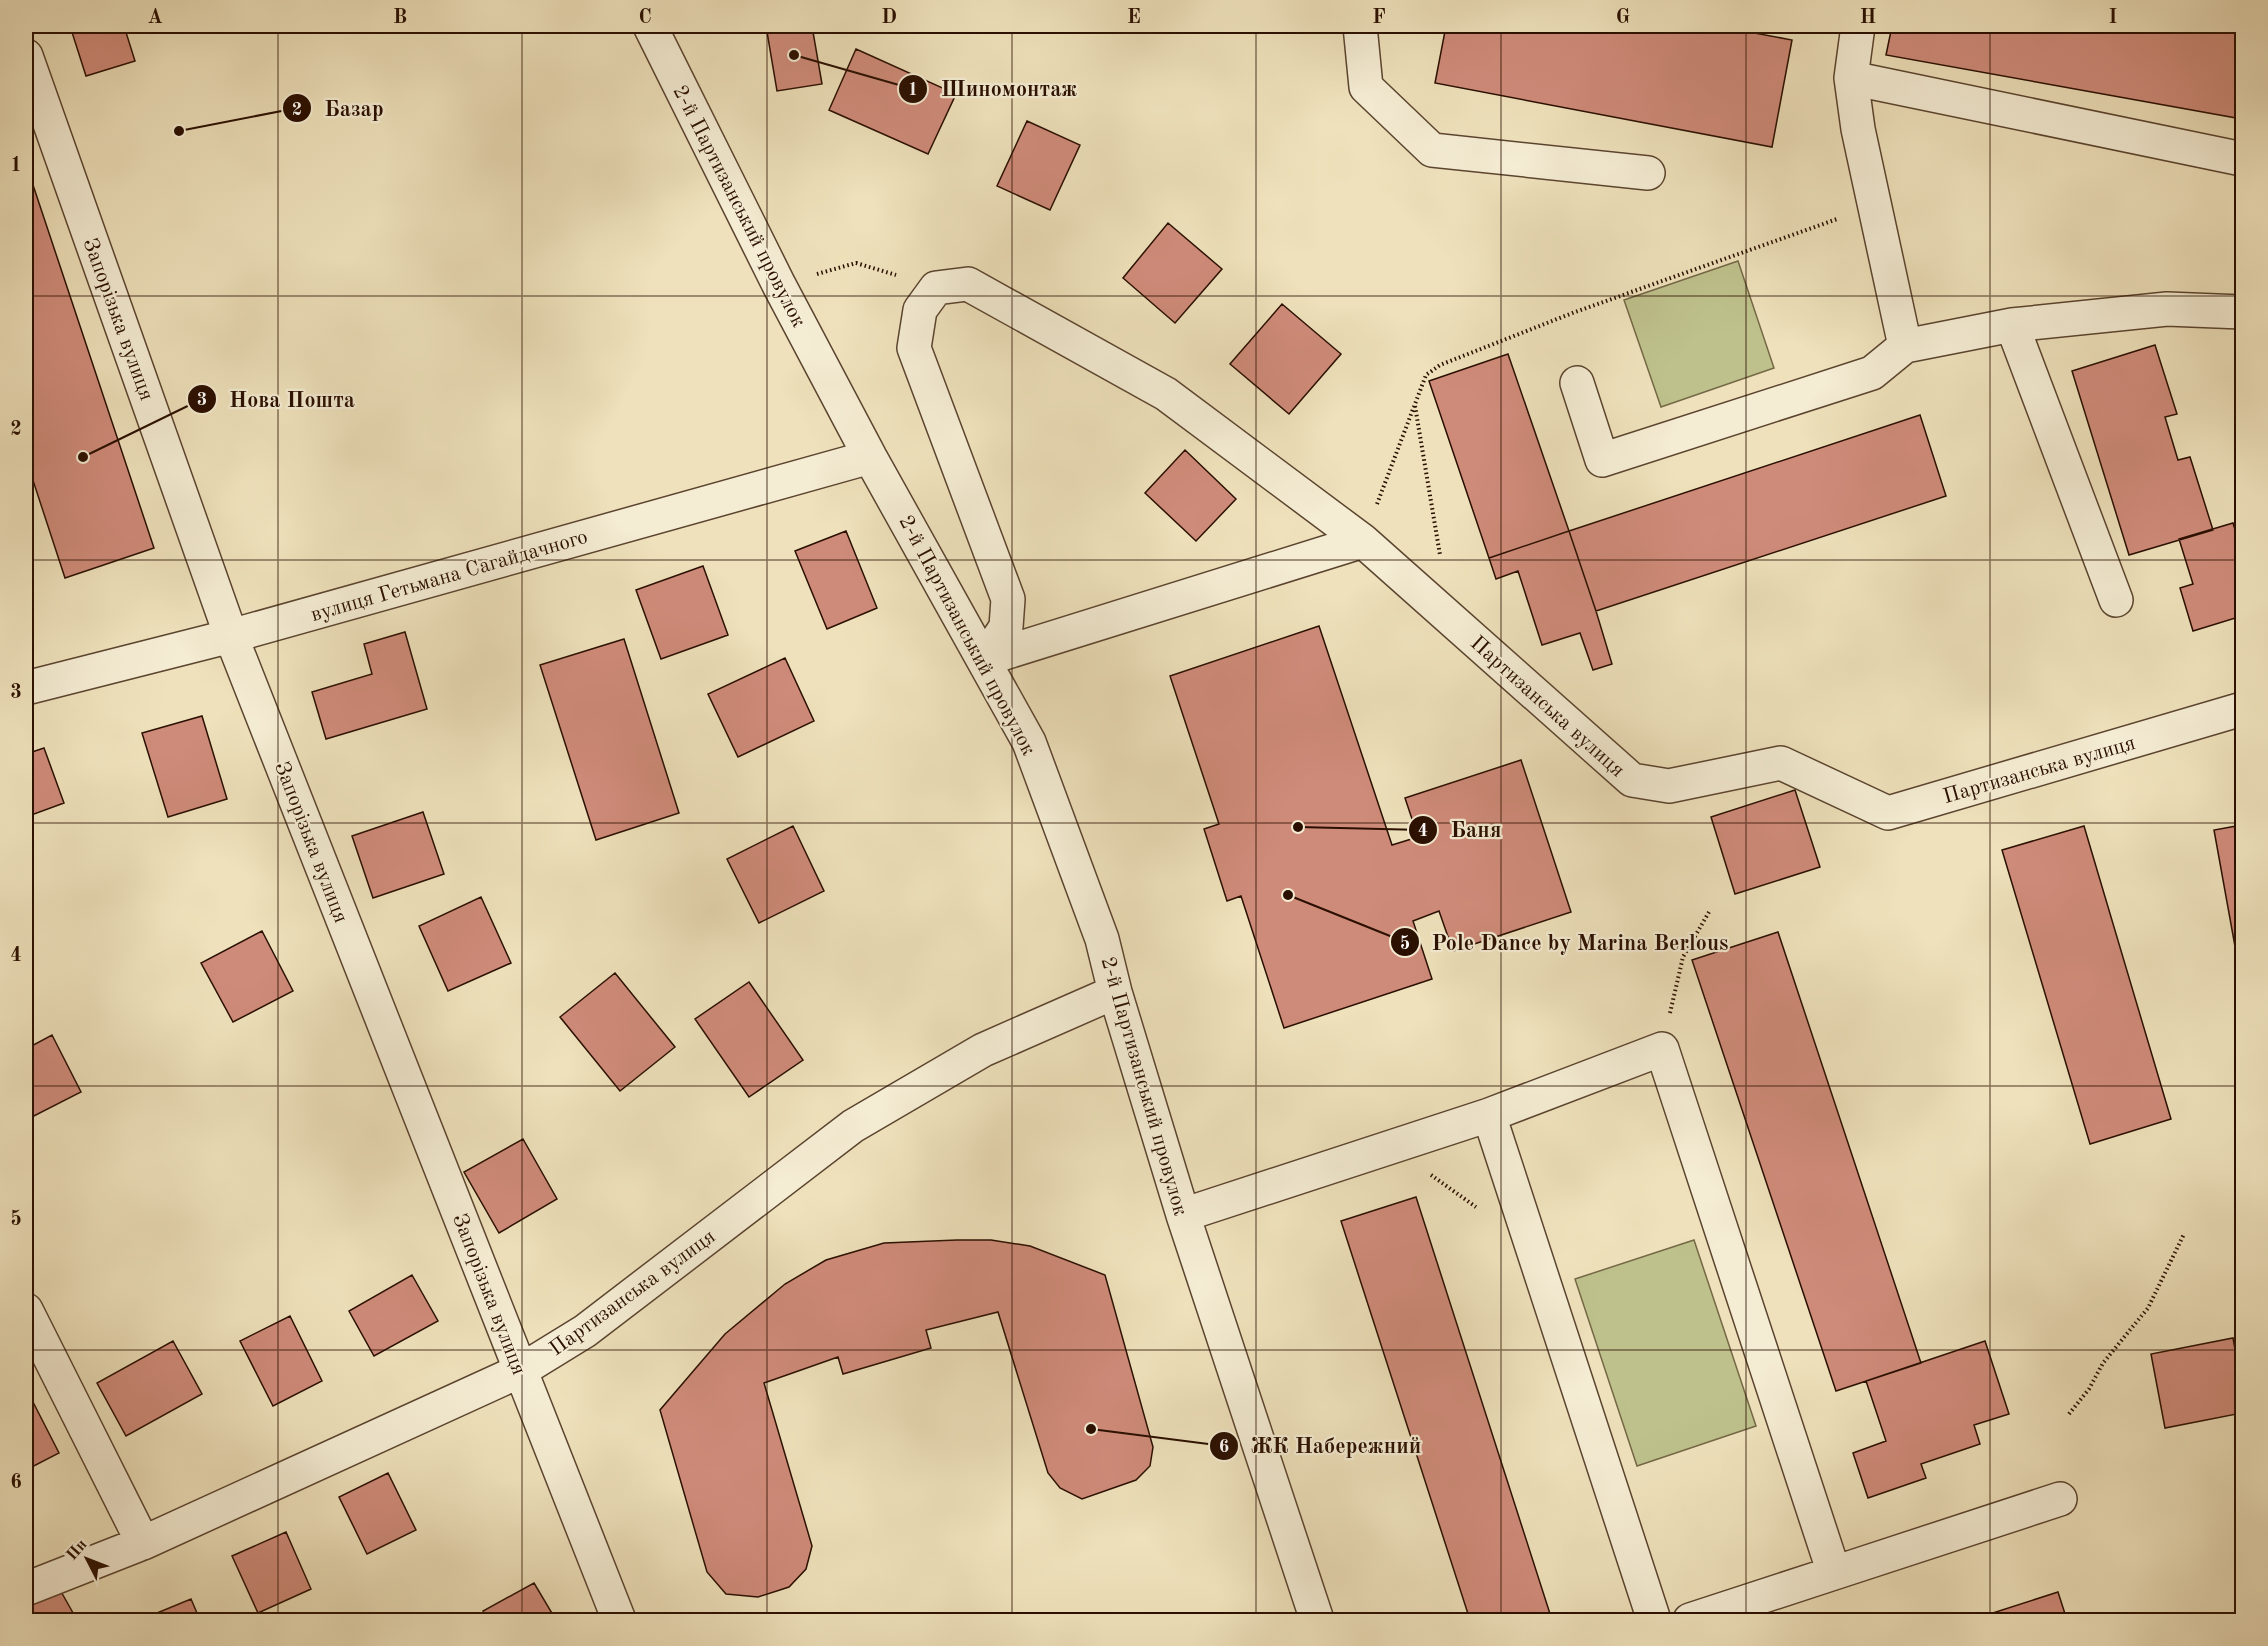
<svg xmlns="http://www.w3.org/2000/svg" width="2268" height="1646" font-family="'Old Standard TT',serif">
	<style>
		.green { fill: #bec18c; stroke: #746846; stroke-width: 1.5 }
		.building { fill: #cf8b7a; stroke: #2a0f00; stroke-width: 1.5 }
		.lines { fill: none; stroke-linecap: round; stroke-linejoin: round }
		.minor-casing { stroke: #5b442f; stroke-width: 36 }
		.path { stroke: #2a0f00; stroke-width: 4; stroke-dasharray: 1.5 3; stroke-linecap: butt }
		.minor { stroke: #f4ecd3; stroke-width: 33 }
		.grid { fill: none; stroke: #2a0f00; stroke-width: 1.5; stroke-opacity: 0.55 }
		.labels { text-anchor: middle; stroke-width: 4.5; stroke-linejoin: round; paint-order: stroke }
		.street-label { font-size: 21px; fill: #2a0f00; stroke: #f4ecd3 }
		.leader { fill: none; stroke: #2a0f00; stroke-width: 2 }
		.callout-dot { fill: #2a0f00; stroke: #f4ecd3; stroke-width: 2 }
		.mark-label { font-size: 18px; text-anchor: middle; font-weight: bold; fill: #fff }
		.callout-label { font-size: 22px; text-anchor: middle; font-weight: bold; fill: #2a0f00; stroke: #f4ecd3; stroke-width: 4.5; stroke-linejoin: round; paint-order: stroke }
		.neatline { fill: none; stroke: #2a0f00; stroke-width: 2 }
		.grid-label { font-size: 20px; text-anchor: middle; font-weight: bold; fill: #2a0f00 }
	</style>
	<rect width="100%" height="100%" fill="#eee1bb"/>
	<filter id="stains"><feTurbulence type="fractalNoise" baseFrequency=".00333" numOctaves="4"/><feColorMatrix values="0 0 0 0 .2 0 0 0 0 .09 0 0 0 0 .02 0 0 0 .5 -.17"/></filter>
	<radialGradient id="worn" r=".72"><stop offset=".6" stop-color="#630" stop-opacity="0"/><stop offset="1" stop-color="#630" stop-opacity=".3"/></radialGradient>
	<path class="green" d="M1738 261 1774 368 1661 407 1624 300Z
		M1694 1240 1756 1426 1637 1466 1575 1279Z"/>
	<path class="building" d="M70 26H124L135 61 86 76Z
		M766 26H812L822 84 777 91Z
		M1446 26H1717L1792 40 1772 147 1435 83Z
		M1892 26H2215L2242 30V119L1886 55Z
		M856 49 956 94 928 154 829 110Z
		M1027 121 1080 145 1050 210 997 186Z
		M26 164 154 548 65 578 26 459Z
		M1168 223 1222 269 1175 323 1123 278Z
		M1282 304 1341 354 1289 414 1230 364Z
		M2155 345 2177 414 2165 417 2178 460 2190 457 2213 530 2129 555 2072 371Z
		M1508 354 1569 531 1489 558 1429 381Z
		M1920 415 1946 496 1596 611 1569 531Z
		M1185 450 1236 499 1196 541 1145 493Z
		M2233 523 2238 539 2242 538V616L2193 631 2180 588 2193 584 2179 539Z
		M846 531 877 608 827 629 795 551Z
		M1569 531 1596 611 1612 664 1593 670 1580 633 1542 645 1518 571 1496 579 1489 558Z
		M703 566 728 635 661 659 636 590Z
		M1319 626 1392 845 1418 837 1405 798 1521 760 1571 912 1453 951 1439 911 1413 921 1432 979 1284 1028 1241 896 1227 901 1204 829 1219 824 1170 676Z
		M405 632 427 709 326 739 312 692 372 674 364 644Z
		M624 639 679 813 596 840 540 665Z
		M785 658 814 721 738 757 708 694Z
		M202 716 227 799 168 817 142 733Z
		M44 748 64 803 26 817V754Z
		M1795 790 1820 867 1735 894 1711 817Z
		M423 812 444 874 373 898 352 836Z
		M2242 825V962L2238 963 2214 830Z
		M793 826 824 891 759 923 727 859Z
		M2084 826 2171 1119 2090 1144 2002 850Z
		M481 897 511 963 448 991 419 926Z
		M262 931 293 991 233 1022 201 963Z
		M1778 932 1921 1363 1836 1391 1692 960Z
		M615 973 675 1047 620 1091 560 1017Z
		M749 982 803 1060 749 1097 695 1019Z
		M52 1035 81 1092 26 1120V1049Z
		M523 1139 557 1199 499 1233 464 1172Z
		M1416 1197 1552 1620H1470L1341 1221Z
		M957 1240H991L1030 1246 1105 1275 1153 1447 1150 1466 1136 1480 1082 1499 1060 1488 1048 1473 998 1312 926 1330 931 1348 843 1374 838 1357 764 1383 812 1546 806 1569 789 1587 758 1597 726 1594 707 1572 660 1410 725 1334 785 1284 826 1260 884 1243Z
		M412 1275 438 1321 374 1356 349 1311Z
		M290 1316 322 1381 273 1406 240 1341Z
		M2233 1338 2242 1388V1413L2165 1428 2151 1354Z
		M173 1341 202 1394 126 1436 97 1383Z
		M1985 1341 2009 1414 1974 1425 1980 1444 1921 1464 1926 1478 1868 1498 1853 1453 1886 1441 1866 1381Z
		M33 1402 59 1453 26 1470V1406Z
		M388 1473 416 1530 367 1554 339 1497Z
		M286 1532 311 1589 258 1613 232 1556Z
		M534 1583 556 1620H488L483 1611Z
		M59 1588 77 1620H26V1607Z
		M2058 1592 2067 1620H1971Z
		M191 1599 200 1620H140Z"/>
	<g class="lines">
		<defs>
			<path id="minor" d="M650 26 779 285 870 457 1029 742 1102 939 1115 992 1183 1215 1317 1620
				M1360 26 1366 87 1432 150 1648 173
				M26 56 231 636 619 1620
				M1851 78 2242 159
				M2012 325 2116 600
				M1905 346 2012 325 2167 309 2242 312
				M1577 383 1602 460 1872 373 1905 346 1858 129 1851 78 1858 26
				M985 659 1363 541 1632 780 1669 786 1781 763 1888 813 2242 709
				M985 659 1006 627 1008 599 914 348 920 310 936 288 968 284 1166 394 1363 541
				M26 688 231 636 870 457
				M1489 1115 1654 1620
				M1183 1215 1489 1115 1662 1049 1834 1573 1690 1620
				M26 1310 143 1543
				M1834 1573 2060 1499
				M26 1589 143 1543 520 1371 585 1331 853 1126 983 1050 1115 992"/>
		</defs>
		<use href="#minor" class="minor-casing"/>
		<path class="path" d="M817 274 856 263 896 275
			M1415 406 1440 555
			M1377 504 1426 375 1440 365 1575 312 1837 219
			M1670 1013 1683 957 1709 912
			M1431 1175 1476 1207
			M2069 1414 2089 1389 2103 1363 2148 1308 2184 1234"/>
		<use href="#minor" class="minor"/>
	</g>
	<path class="grid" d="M278 26V1620M522 26V1620M767 26V1620M1012 26V1620M1256 26V1620M1501 26V1620M1746 26V1620M1990 26V1620M26 296H2242M26 560H2242M26 823H2242M26 1086H2242M26 1350H2242"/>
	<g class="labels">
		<g class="street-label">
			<text transform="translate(740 206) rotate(63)" y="7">2-й Партизанський провулок</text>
			<text transform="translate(119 319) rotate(70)" y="7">Запорізька вулиця</text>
			<text transform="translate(449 575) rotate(-16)" y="7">вулиця Гетьмана Сагайдачного</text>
			<text transform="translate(968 635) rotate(62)" y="7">2-й Партизанський провулок</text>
			<text transform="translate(1548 706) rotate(42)" y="7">Партизанська вулиця</text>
			<text transform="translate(2039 769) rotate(-16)" y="7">Партизанська вулиця</text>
			<text transform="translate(312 842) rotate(69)" y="7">Запорізька вулиця</text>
			<text transform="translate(1145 1086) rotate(74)" y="7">2-й Партизанський провулок</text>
			<text transform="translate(632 1292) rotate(-36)" y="7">Партизанська вулиця</text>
			<text transform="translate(490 1294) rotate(69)" y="7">Запорізька вулиця</text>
		</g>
	</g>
	<path class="leader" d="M794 55L913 89M179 131L297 108M83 457L202 399M1298 827L1423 830M1288 895L1405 942M1091 1429L1224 1446"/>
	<g class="callout-dot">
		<circle cx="794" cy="55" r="6"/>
		<circle cx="179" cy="131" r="6"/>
		<circle cx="83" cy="457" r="6"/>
		<circle cx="1298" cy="827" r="6"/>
		<circle cx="1288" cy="895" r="6"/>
		<circle cx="1091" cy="1429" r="6"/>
		<circle cx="913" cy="89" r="15"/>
		<circle cx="297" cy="108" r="15"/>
		<circle cx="202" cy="399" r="15"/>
		<circle cx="1423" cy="830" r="15"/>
		<circle cx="1405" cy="942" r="15"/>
		<circle cx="1224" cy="1446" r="15"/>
	</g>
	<g class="mark-label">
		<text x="913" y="95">1</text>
		<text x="297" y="115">2</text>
		<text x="202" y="405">3</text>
		<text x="1423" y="836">4</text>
		<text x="1405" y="949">5</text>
		<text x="1224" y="1452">6</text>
	</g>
	<g class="callout-label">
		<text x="1009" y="96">Шиномонтаж</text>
		<text x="354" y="116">Базар</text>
		<text x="292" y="407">Нова Пошта</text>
		<text x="1476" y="837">Баня</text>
		<text x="1580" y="950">Pole Dance by Marina Berlous</text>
		<text x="1336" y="1453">ЖК Набережний</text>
	</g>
	<rect width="2268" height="1646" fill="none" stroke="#eee1bb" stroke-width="66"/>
	<g transform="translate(87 1559) rotate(312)" stroke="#f4ecd3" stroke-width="4.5" paint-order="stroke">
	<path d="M0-4.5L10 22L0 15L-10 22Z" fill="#2a0f00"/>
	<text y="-9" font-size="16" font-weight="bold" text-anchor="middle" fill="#2a0f00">Пн</text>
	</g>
	<rect x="33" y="33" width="2202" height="1580" class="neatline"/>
	<g class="grid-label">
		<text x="155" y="23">A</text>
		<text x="400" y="23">B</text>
		<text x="645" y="23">C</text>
		<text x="889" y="23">D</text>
		<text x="1134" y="23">E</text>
		<text x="1379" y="23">F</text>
		<text x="1623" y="23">G</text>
		<text x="1868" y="23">H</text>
		<text x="2113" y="23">I</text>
		<text x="16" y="171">1</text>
		<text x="16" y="435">2</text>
		<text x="16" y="698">3</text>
		<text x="16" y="961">4</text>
		<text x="16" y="1225">5</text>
		<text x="16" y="1488">6</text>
	</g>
	<rect width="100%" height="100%" filter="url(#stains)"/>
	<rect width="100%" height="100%" fill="url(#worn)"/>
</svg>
